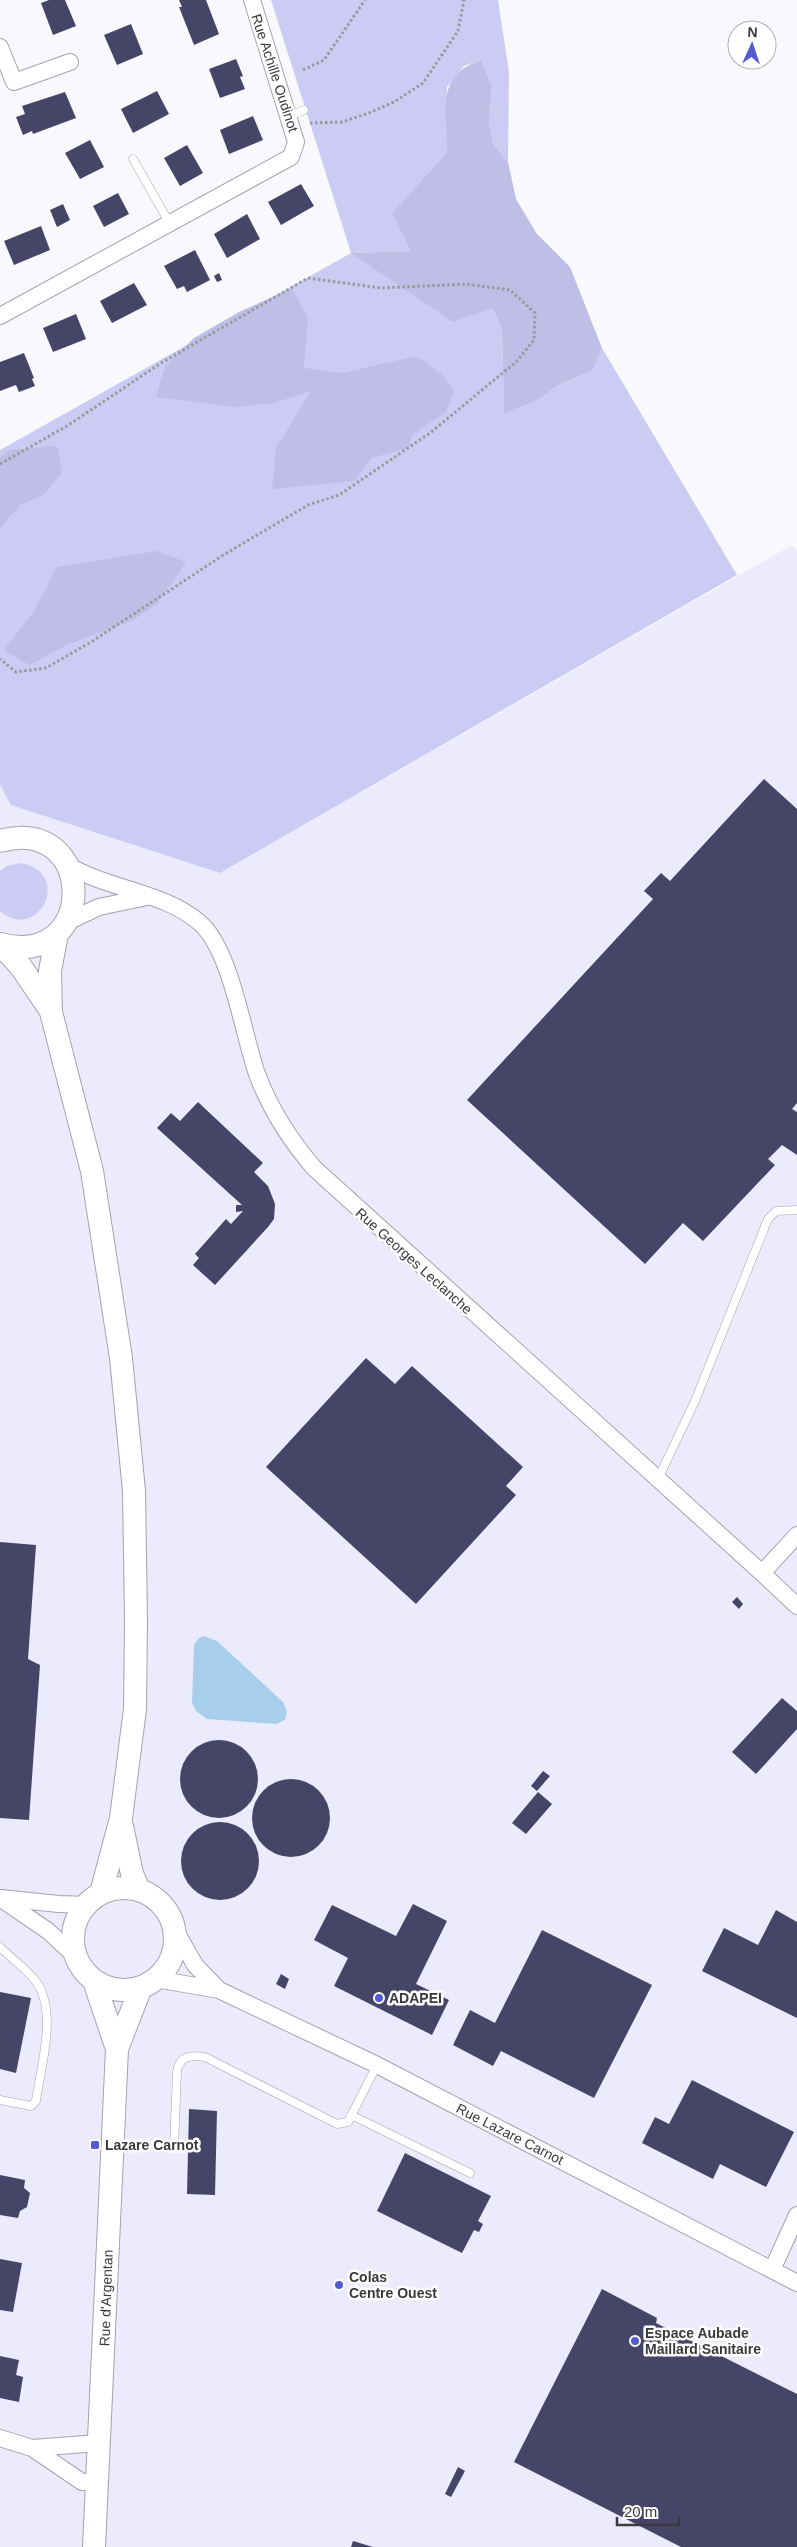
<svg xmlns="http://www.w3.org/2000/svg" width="797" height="2547" font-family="Helvetica,sans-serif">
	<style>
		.built { fill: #ebebfd }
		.green { fill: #cccbf4 }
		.forest { fill: #bfbee6 }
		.water { fill: #a7ceea }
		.building { fill: #474567 }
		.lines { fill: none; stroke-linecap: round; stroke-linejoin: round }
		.service-casing { stroke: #a3a3ad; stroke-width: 9 }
		.minor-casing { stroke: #a3a3ad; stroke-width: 18 }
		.secondary-casing { stroke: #a3a3ad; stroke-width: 24 }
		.path { stroke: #9a9a9e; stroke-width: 3; stroke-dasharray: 2.5 2.5; stroke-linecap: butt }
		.service { stroke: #fff; stroke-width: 8 }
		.minor { stroke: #fff; stroke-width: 16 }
		.secondary { stroke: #fff; stroke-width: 22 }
		.poi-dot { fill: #555ad1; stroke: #fff; stroke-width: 2 }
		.labels { text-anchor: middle; stroke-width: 5; stroke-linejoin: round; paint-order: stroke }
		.street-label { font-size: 14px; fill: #3a3a3e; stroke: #fff }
		.poi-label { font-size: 14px; font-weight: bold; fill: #3a3a3e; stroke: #fff; text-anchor: start }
	</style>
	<rect width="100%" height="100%" fill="#f9f9fd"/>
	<path class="built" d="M792 545 797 550V2547H0V785L12 805 220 873Z"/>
	<path class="green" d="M271 0H498L509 72 508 162 494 145 489 124 492 86 481 60 464 66 447 87V152L392 213 412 251 352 253 492 308 502 329 504 412 540 399 557 386 593 370 602 348 737 575 220 873 11 805 0 785V450L351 253Z
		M21 863C74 873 38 944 0 911V871L7 866Z"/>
	<path class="forest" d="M481 60 492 86 489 124 494 145 508 162 516 199 537 234 570 267 602 348 593 370 557 386 540 399 504 413 502 329 492 308 453 322 351 253 411 251 392 213 447 152C448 110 434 76 481 60Z
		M292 288 308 317 304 368 343 373 416 356 443 375 454 391 446 412 412 435 409 448 371 458 355 481 272 489 276 448 311 391 274 403 235 407 156 397 165 366 194 338 239 312Z
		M57 446 62 472 45 494 20 505 0 528V457L9 450Z
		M157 551 186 562 158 603 133 620 67 645 29 665 4 650 34 611 57 567Z"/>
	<path class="water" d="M204 1636 217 1641 283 1702 287 1712 285 1720 276 1724 207 1719 196 1711 192 1703 194 1645 199 1638Z"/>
	<path class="building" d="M49 0H65L76 26 53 35 41 3Z
		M179 0H206L219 34 194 45 179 7H182Z
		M131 24 143 54 117 65 104 35Z
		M236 59 243 76 240 77 245 89 220 98 209 69Z
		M157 91 169 114 133 133 121 109Z
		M65 92 76 118 33 134 32 131 23 135 16 117 25 114 22 106Z
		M253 116 263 140 229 154 220 130Z
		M90 140 104 167 80 179 65 153Z
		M187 145 203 173 180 186 164 158Z
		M301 184 314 206 281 225 268 202Z
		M118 193 129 214 104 227 93 206Z
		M63 204 70 220 57 227 50 210Z
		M247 214 260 239 227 258 214 234Z
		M41 226 50 250 14 265 4 241Z
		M195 250 210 280 187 292 184 286 177 289 164 266Z
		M219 273 222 280 217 282 214 276Z
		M134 283 147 305 112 323 100 301Z
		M76 314 86 339 53 352 43 328Z
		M24 353 34 378 32 379 35 386 19 392 16 385 0 391V362Z
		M764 779 797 809V1103L792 1109 797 1112V1155L782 1145 768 1159 775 1165 703 1241 683 1223 645 1264 467 1100 653 899 644 891 661 873 670 881Z
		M198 1102 263 1163 254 1172 268 1186 275 1204 274 1219 268 1227 215 1285 193 1265 199 1258 195 1254 226 1219 231 1224 243 1211 236 1212V1205H242L157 1128 171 1113 180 1121Z
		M366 1358 395 1384 412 1366 523 1467 506 1486 516 1495 416 1604 266 1467Z
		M0 1542 36 1545 28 1659 40 1665 29 1820 0 1818Z
		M737 1597 743 1604 739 1609 732 1602Z
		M782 1698 797 1711V1729L756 1774 732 1752Z
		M180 1779a39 39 0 1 1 78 0a39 39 0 1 1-78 0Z
		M543 1771 550 1776 537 1791 531 1786Z
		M252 1818a39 39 0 1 1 78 0a39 39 0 1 1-78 0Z
		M538 1792 552 1804 526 1834 512 1823Z
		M181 1861a39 39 0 1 1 78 0a39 39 0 1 1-78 0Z
		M413 1904 447 1921 416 1984 449 2000 432 2035 334 1986 348 1958 314 1940 332 1905 396 1936Z
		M776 1910 797 1922V2018L702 1971 724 1928 758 1945Z
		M542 1930 652 1985 594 2098 501 2051 493 2066 453 2045 470 2010 495 2023Z
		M281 1974 289 1979 285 1989 276 1984Z
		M0 1992 31 1998 16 2073 0 2069Z
		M692 2080 794 2132 766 2187 720 2164 713 2179 642 2143 655 2117 669 2124Z
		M189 2109 217 2111 215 2195 187 2194Z
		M405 2153 491 2196 478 2221 483 2224 479 2232 474 2230 462 2253 377 2211Z
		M0 2175 25 2180 24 2188 30 2193 27 2207 20 2211 18 2218 0 2215Z
		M0 2259 22 2263 13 2312 0 2310Z
		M602 2289 657 2318 656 2323 797 2394V2547H681L514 2462Z
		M0 2356 19 2360 16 2375 23 2377 19 2402 0 2398Z
		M458 2467 465 2471 451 2497 445 2494Z
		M353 2541 373 2547H351Z"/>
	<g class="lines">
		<defs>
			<path id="service" d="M288 117 304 110
				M133 159 170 224
				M658 1479 695 1401 768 1219 776 1211 797 1210
				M0 1947C11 1958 25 1968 34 1979 59 2009 41 2065 36 2101L31 2106 0 2100
				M351 2115 470 2173
				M174 2146 177 2072C179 2056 190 2055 205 2057L337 2124 348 2122 377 2065"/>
			<path id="minor" d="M0 47 14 82 70 62
				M0 316 291 157 296 142 252 0
				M68 865C109 890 163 891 200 923 231 950 243 1034 257 1074 270 1109 290 1140 314 1168L762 1573
				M67 922 99 907 147 897
				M797 1535 762 1573 797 1606
				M0 1898 48 1931 75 1956
				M1 1898 59 1904 86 1905
				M174 1928 195 1965 219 1990
				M156 1979 219 1990 377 2065 797 2283
				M772 2270 797 2215
				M0 2438 32 2448 82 2482H98
				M32 2448 99 2443"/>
			<path id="secondary" d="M0 841C97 814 99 970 0 944
				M57 934 50 971 51 1012 92 1171 121 1358 134 1491 136 1621 135 1709 121 1818 101 1893
				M0 944 21 967 51 1011
				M122 1826 132 1874 139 1890
				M73 1939a51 51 0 1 1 102 0a51 51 0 1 1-102 0Z
				M94 1981 117 2049
				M94 2547 117 2049 141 1987"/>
		</defs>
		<use href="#service" class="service-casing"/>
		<use href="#minor" class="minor-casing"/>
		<use href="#secondary" class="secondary-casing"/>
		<path class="path" d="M303 70 324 60 365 0
			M310 123 342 122 369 113 394 102 423 83 458 31 464 0
			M0 464 67 426 161 363 308 278 381 288 466 284 510 290 535 313 534 340 516 362 430 433 339 495 308 505 225 554 91 642 46 668 16 672 0 659"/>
		<use href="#service" class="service"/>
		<use href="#minor" class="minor"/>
		<use href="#secondary" class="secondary"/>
	</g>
	<g class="poi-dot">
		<circle cx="379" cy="1998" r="5"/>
		<rect x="90" y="2140" width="10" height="10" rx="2.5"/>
		<circle cx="339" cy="2285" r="5"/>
		<circle cx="635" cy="2341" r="5"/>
	</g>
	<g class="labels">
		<g class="street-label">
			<text transform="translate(275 73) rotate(72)" y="5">Rue Achille Oudinot</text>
			<text transform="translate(414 1261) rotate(42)" y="5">Rue Georges Leclanche</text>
			<text transform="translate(510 2134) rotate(27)" y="5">Rue Lazare Carnot</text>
			<text transform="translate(106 2298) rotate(-88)" y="5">Rue d'Argentan</text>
		</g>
		<g class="poi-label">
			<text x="389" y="2003">ADAPEI</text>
			<text x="105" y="2150">Lazare Carnot</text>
			<text x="349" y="2282">Colas<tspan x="349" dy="16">Centre Ouest</tspan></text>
			<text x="645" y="2338">Espace Aubade<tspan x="645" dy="16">Maillard Sanitaire</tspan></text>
		</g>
	</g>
	<g transform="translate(752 45) rotate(3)"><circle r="24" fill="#ffffff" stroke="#b0b0b2"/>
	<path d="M0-4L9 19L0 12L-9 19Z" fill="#555ad1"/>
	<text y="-8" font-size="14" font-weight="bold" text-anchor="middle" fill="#3a3a3e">N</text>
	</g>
	<path d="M617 2517v8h62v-8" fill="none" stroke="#3a3a3e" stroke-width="2.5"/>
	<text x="624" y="2517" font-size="15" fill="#3a3a3e" stroke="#ffffff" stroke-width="4" paint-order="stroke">20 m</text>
</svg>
